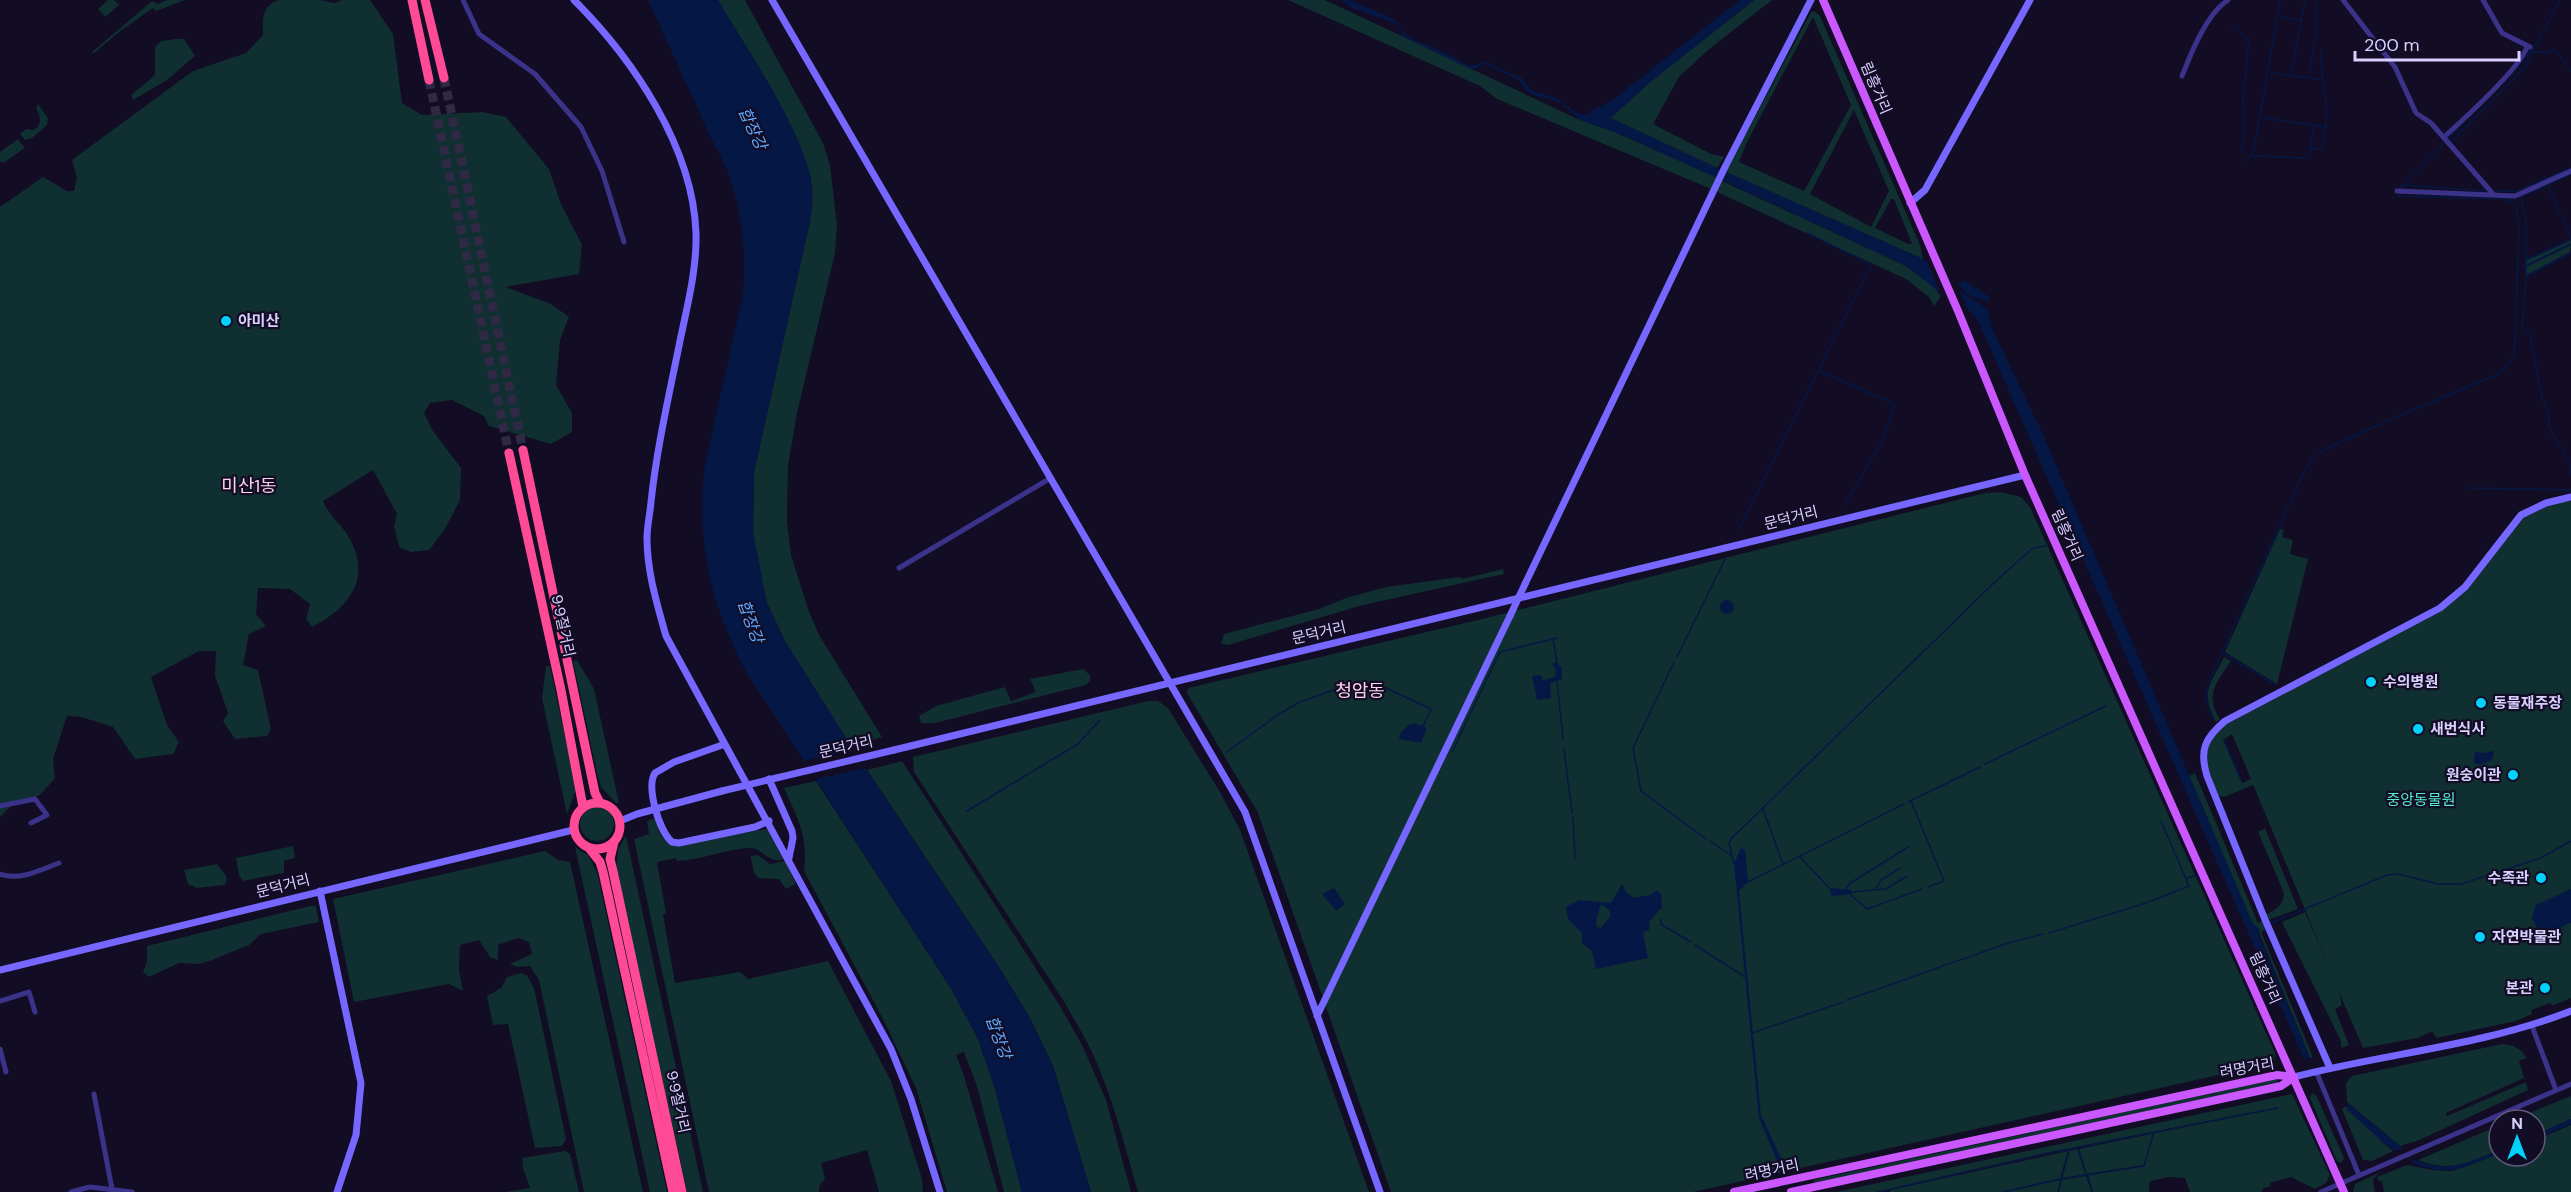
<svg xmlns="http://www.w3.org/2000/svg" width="2571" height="1192" font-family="'DM Sans','Noto Sans KR',sans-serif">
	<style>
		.green { fill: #0f2f30; fill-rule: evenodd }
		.water { fill: #051845; fill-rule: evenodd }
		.pier { fill: #120c25 }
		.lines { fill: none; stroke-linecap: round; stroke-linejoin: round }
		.stream { stroke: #051845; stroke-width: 1.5 }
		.highway-tunnel { stroke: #302946; stroke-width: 9; stroke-dasharray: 9 4.5; stroke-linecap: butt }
		.street { stroke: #3b3389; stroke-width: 5 }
		.secondary { stroke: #7567ff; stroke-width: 7 }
		.primary { stroke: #cb57ff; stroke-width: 8 }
		.highway { stroke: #ff4b96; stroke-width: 9 }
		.secondary-bridge { stroke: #7567ff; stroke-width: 7 }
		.poi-dot { fill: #00d2fb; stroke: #120c25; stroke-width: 2 }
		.labels { text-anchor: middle; stroke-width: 4.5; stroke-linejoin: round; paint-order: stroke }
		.street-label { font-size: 15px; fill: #d9d0ff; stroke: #120c25 }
		.poi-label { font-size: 15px; font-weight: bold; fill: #d9d0ff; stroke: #120c25; text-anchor: start }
		.park-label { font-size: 15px; fill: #51ebce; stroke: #120c25 }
		.water-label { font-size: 16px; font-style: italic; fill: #5eaaff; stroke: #120c25 }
		.quarter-label { font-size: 18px; fill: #ffd2ec; stroke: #120c25 }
	</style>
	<rect width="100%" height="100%" fill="#120c25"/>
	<path class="green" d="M108 0H114L119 5 105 17 98 9Z
		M167 0H185L156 11 153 8 119 32 93 54 92 52 152 1 158 4Z
		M278 0H320L334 3 342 0H370L393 34 402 103 422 115 483 112 506 117 549 169 561 204 582 245 579 274 505 287 551 304 569 317 560 340 556 385 572 413V432L551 444 489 426 484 416 452 400 430 403 424 413 433 431 461 468 460 500 445 529 429 550 411 552 399 547 394 526 397 514 373 470 323 501C328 513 337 521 345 531 374 574 353 606 312 627L306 619 310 604 290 589 258 588 256 614 266 626 249 634 243 665 258 670 271 729 267 736 235 739 223 721 228 713 215 676 216 651H199L151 677 167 725 179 742 173 754 135 759 113 727 81 717 67 716 53 759 55 778 40 795 10 807 0 817V207L43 177 67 191H74L77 178 72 160 193 71 246 53 263 35C263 19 261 7 278 0Z
		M718 0H745L823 143 830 165 837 225 835 253 797 413 788 466 787 522 791 555 808 609 819 635 882 737 851 746 785 641 767 603 759 572 753 532 754 472 810 221 811 178 798 140Z
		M1288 0H1325L1580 120 1615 132 1716 177 1711 189 1497 99 1480 86Z
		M1754 0H1772L1708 50 1679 77 1653 124 1711 154 1724 157 1717 168 1610 118 1649 83Z
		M1814 11 1820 16 1920 245 1923 259 1726 172 1811 12ZM1813 17 1851 105 1804 191 1739 162 1746 144ZM1854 110 1889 191 1871 227 1810 194ZM1891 199H1894L1912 244H1908L1875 228Z
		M176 39H184L195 56 167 80 133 100 131 95 155 75V47L161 41Z
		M38 104 48 118 47 125 32 138 25 140 20 134 26 129 34 130C42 124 41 117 36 108Z
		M18 139 25 148 3 163 0 161V152Z
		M1722 181 1902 264 1931 283 1941 296 1934 306 1929 297 1906 279 1719 193 1717 191Z
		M2571 240V243L2525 266V261Z
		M2571 245 2570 252 2526 275V267Z
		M2001 492 2021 497 2030 507 2275 1053V1059L2268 1064 1693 1192H1391L1258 813 1187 693 1188 688 1478 620 1985 493Z
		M2569 501 2571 502V998L2552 1006 2550 1003 2531 1010 2532 1014 2516 1021 2436 1038 2432 1031 2418 1038 2363 1048 2339 992 2342 1005 2335 1009 2349 1045 2341 1048V1041L2282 922 2305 912 2328 965 2252 782 2253 785 2224 797 2219 796C2204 761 2196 749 2227 723L2443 608 2523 517 2534 510ZM2232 734 2251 779 2242 783 2223 740Z
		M2280 529 2284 530 2282 537 2293 540 2290 554 2308 559 2277 684 2225 652Z
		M1503 569 1504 574 1363 605 1228 645 1221 644 1224 634 1319 609 1346 598 1386 587 1460 577 1462 579Z
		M2224 657 2231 661C2217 681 2204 696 2220 719L2216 722C2200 691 2210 685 2224 657Z
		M577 660 594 689 619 803H616L601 787 597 773 573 661Z
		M546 666H550L575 784V792L567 814 542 698Z
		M1083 669 1090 675V681L1086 685 935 723H921L919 716 936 706 1005 687 1011 701 1036 692 1030 679Z
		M1148 701H1158L1168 708 1220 792 1240 830 1369 1192H1138C1126 1151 1116 1110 1100 1071 1091 1046 1076 1023 1063 1000L914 772 913 757Z
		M902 761 1060 1006 1083 1047 1106 1100 1131 1192H1091L1053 1066 1031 1020 997 964 867 770Z
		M2195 773 2258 923 2262 921 2265 930 2261 932 2313 1057 2310 1058 2258 930 2253 925 2189 776Z
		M816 781 952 990 978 1039 995 1089 1022 1192H1004L977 1086 964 1052 956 1055 964 1076 998 1192H947L916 1088 884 1021 804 871C808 834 798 820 784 788Z
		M580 824a17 17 0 1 1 34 0a17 17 0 1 1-34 0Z
		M655 818C659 832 661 842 677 845L767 829 783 859C770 865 763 848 749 848 726 849 702 860 677 861L676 858 657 862 666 913 663 915 675 983 740 972 748 979 828 961 891 1081 922 1179 923 1192H879L867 1150 821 1163 825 1179 820 1184 819 1192H709L634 839 649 834 647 821Z
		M2265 828 2298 909 2268 920 2266 915C2276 909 2283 906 2284 893L2258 832Z
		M626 836 703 1192H687L616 868 618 849Z
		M293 846 295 858 284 861V873L243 881 239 875 236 858Z
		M575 847 588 855 597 872 667 1192H650Z
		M545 851 558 860 570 862 643 1192H584L539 980 530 966 517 967 510 964 532 954 529 942 518 938 498 945V960L490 957 479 940 460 945 459 970 463 991 449 984 354 1002 333 899Z
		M758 855 770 864 785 861 796 884 786 889 779 879 759 878 754 873 751 858V856Z
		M217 864C222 872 230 875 225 885L197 888 188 884 184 870Z
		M310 906H316L319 922 261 934 249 945 212 960 199 964 179 963 149 977 143 972 147 962V946Z
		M521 973 527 975 534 988 566 1139 562 1146 535 1148 508 1024 493 1025 487 996 501 988 507 977Z
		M2502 1044C2513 1044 2521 1049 2527 1058L2519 1061 2524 1078 2446 1113 2447 1116 2526 1082 2528 1090 2417 1141 2400 1146 2347 1102 2346 1083 2352 1076Z
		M2277 1079 2278 1083 1814 1183 1813 1180Z
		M2312 1093 2316 1095 2344 1158 2341 1163 2337 1161 2310 1098Z
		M2292 1094 2330 1175 2326 1183 2315 1189 2291 1177 2270 1183 2271 1186 2262 1189V1192H2190L2185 1178 2169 1177 2150 1181 2149 1192H2093L2088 1175 2144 1166 2147 1157 2144 1165 2087 1174 2079 1149 2279 1107 2045 1153 1876 1192H1836Z
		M2571 1096V1119L2535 1135V1120H2512Z
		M2345 1106 2380 1138 2383 1143 2393 1151 2372 1161 2363 1160 2342 1109Z
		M2571 1125V1192H2384L2382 1181H2379L2377 1177 2407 1165 2432 1170 2452 1171 2498 1154 2535 1156V1140Z
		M2488 1130 2497 1151C2467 1163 2451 1173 2418 1160Z
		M2078 1149 2086 1174 2061 1179 2069 1151Z
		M565 1151 570 1154 579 1192H505L530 1188 523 1168 522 1158Z
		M2068 1151 2060 1179 2001 1192H1890V1190Z
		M2381 1172 2373 1179 2375 1192H2353L2355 1184Z
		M2086 1176 2092 1192H2059L2061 1180Z
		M2060 1180 2058 1192H2005Z"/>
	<path class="water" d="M648 0H718C748 51 796 119 810 175 814 190 813 206 810 221L754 472 753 532 767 603 785 641 851 746 997 964 1031 1020 1053 1066 1091 1192H1022L995 1089 978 1039 952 990 747 673C710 603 696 543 705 464L743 295C748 244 739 184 712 140Z
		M1341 0H1349L1394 19 1405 34 1414 40 1444 52 1469 66 1489 62 1502 70 1522 78 1532 91 1557 98 1578 114H1586L1611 101 1740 0H1754L1649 83 1611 118 1717 168 1923 259 1964 293 1987 309 1993 331 2041 430 2253 924 2260 929 2258 933 2310 1058 2304 1059 1977 319C1967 307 1954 302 1941 293 1927 283 1918 274 1902 264L1715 177 1615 132 1580 120 1560 102 1533 95 1525 90 1519 80 1488 65 1484 64 1473 70 1404 37 1397 24 1352 8Z
		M1964 280 1990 297 1989 301C1977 300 1964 294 1958 283Z
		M1720 607a7 7 0 1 1 14 0a7 7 0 1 1-14 0Z
		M1556 662 1562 668V679L1550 683 1551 698 1537 700 1532 676 1541 675 1543 680 1555 677 1556 670 1552 664Z
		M1415 723 1427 728 1421 743 1399 739 1401 732 1410 724Z
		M2494 751 2492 760 2480 765 2474 763 2475 752 2483 753Z
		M1741 848 1745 850 1748 882 1739 891 1761 1115 1787 1171 1782 1172 1759 1118 1734 864Z
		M1622 884 1626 892 1634 898 1650 895 1657 890 1661 894 1662 907 1650 921 1649 930 1643 932 1648 958 1596 969 1592 951 1582 943V933L1568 919 1566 907 1579 900 1611 903ZM1603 905 1610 911V917L1601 928 1597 927 1596 922 1600 906Z
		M1334 888 1345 904 1336 911 1322 894Z
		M1831 888 1851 890 1852 894 1834 896 1831 895Z
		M2571 889V923L2551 931 2537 928 2532 918 2536 905Z
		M2347 1103 2419 1161C2452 1173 2468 1163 2499 1150V1153C2484 1159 2466 1169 2450 1170 2408 1174 2376 1134 2347 1110Z
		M2571 1119V1124L2535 1139V1135Z"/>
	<path class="pier" d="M1925 256 1956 281 1969 313 1942 298Z
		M856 748 869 767 812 780 800 762Z
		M2405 1147 2420 1158 2408 1163 2392 1152Z"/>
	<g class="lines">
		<path class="stream" d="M2279 16 2301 21
			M2232 26 2249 39 2243 101 2245 132 2241 152
			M2533 52H2548L2555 49 2571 71
			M2270 73 2324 80
			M2291 76 2305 0
			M2510 76 2536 45 2560 0
			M2309 78 2316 31V0
			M2262 118 2327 127
			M2449 138 2462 124
			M2453 141C2470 119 2528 72 2533 51
			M2310 150 2321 148C2333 108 2321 90 2321 51
			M2252 156 2309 158 2314 126
			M2247 161 2254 150 2280 0
			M2571 174 2521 197 2526 221V280L2522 327 2530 334 2542 398 2549 417V427L2570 464 2571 474
			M2402 185 2486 191
			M2548 185 2571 239
			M2400 188 2444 143
			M2498 191H2517L2571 168
			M2525 260 2570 240
			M2523 267 2571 244
			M2527 276 2571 253
			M1819 371 1895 404 1882 442 1843 507
			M2470 488 2571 490
			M1737 533 1871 265 1807 233
			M1553 639 1557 662
			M2224 654 2276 685
			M1677 657 1725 559
			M1674 662 1633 748 1641 791 1706 839
			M1557 681 1563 739
			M2213 719 2206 702 2208 684 2303 474 2313 458 2326 449 2398 416 2494 376C2508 368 2513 361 2515 345L2519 229 2516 205 2506 199 2397 196
			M2224 740 2242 782
			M1564 749 1572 813
			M1227 752 1279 714 1300 702 1356 682 1384 687 1431 709 1423 726
			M1452 752 1500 652 1557 638
			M1985 764 2106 706
			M1911 801 1944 881 1928 887
			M1908 802 1980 767
			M1763 809 1783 864
			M967 811 1078 744 1100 720
			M1573 817 1575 859
			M1710 841 1732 856
			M1800 857 1831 890
			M1734 864 1729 843 1732 838 2000 577 2033 548 2046 546
			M2186 878 2195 876
			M1748 882 1904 804
			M1846 889 1849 884 1908 847
			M1876 889 1881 880 1900 868
			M1853 892 1886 889 1907 876
			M1851 895 1867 909 1922 889
			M1660 920 1662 925 1691 942
			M2271 923 2387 875 2398 874 2438 884H2461L2541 858 2571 841
			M2049 933 2146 903 2189 886 2161 821
			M1695 945 1745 977
			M1847 1000 2008 943 2043 934
			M1752 1033 1843 1002
			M2078 1150 2092 1192
			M1879 1192 2045 1154 2278 1108
			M2003 1192 2060 1179 2144 1166 2154 1132
			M2058 1192 2069 1151"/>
		<path class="highway-tunnel" d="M444 78 523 450
			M429 80 509 453"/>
		<path class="street" d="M463 0 479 34 535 74 581 127 602 171 624 242
			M2343 0 2395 67 2416 113 2431 123 2494 195
			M2483 0 2502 33 2530 47
			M2182 76C2191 53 2207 13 2228 0
			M2444 137C2464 119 2519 69 2527 47
			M2397 191 2515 196 2571 171
			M899 568 1049 479
			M0 806 35 799 47 815 31 823
			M0 874C20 881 40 870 59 863
			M0 1001 29 992 35 1012
			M2532 1026 2556 1090
			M0 1049 6 1072
			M2316 1071 2359 1175
			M94 1094 112 1189
			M71 1192 90 1187 132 1192
			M2321 1192 2571 1084"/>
		<path class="secondary" d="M574 0C633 59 693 147 696 233 697 267 688 303 681 336 670 391 657 446 651 502 650 514 647 526 647 538 647 572 657 604 666 636L891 1049 911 1099 940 1192
			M772 0 1245 812 1380 1192
			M1910 203 1925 190 2030 0
			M1525 584 1725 167 1811 0
			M725 744 674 762 655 773C646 787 659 831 672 842L679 843 755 827 769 821
			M894 750 2025 475
			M769 779 792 831 793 838 789 858
			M620 821 637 814 722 791
			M320 891 361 1083 356 1135 337 1192
			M0 970 573 830
			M1317 1016 1510 616
			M2330 1068 2266 922 2207 776C2199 750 2205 738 2225 721L2440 608 2465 587 2521 515 2546 503 2571 497
			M2294 1077C2387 1053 2482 1046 2571 1011"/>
		<path class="primary" d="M1823 0 1958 311 2025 475 2344 1192
			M1734 1192 2277 1075 2294 1077
			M1791 1192 2281 1086 2294 1077"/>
		<path class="highway" d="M412 0 429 80
			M425 0 444 78
			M523 450 595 793 600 803
			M509 453 561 690 583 807
			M574 826a23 23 0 1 1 46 0a23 23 0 1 1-46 0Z
			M614 842 610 859 613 871 682 1192
			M589 848 600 862 603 872 673 1192"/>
		<path class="secondary-bridge" d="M1510 616 1525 584
			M722 791 894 750"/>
	</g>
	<g class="poi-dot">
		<circle cx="226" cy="321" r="6"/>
		<circle cx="2371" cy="682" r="6"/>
		<circle cx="2481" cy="703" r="6"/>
		<circle cx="2418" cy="729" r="6"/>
		<circle cx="2513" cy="775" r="6"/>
		<circle cx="2541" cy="878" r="6"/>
		<circle cx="2480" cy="937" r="6"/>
		<circle cx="2545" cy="988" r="6"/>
	</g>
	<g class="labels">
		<g class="street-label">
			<text transform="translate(1876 88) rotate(67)" y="5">림흥거리</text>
			<text transform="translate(1791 518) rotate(-14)" y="5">문덕거리</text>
			<text transform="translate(2067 535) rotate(66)" y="5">림흥거리</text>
			<text transform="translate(563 626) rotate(78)" y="5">9·9절거리</text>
			<text transform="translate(1319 633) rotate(-13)" y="5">문덕거리</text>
			<text transform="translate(846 747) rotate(-13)" y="5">문덕거리</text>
			<text transform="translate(283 886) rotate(-14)" y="5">문덕거리</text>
			<text transform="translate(2265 978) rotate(66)" y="5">림흥거리</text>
			<text transform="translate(2247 1068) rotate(-10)" y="5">려명거리</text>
			<text transform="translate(678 1102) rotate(78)" y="5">9·9절거리</text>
			<text transform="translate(1772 1170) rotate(-12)" y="5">려명거리</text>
		</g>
		<g class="poi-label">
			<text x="238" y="326">아미산</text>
			<text x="2383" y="687">수의병원</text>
			<text x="2493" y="708">동물재주장</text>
			<text x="2430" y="734">새번식사</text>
			<text x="2501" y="780" text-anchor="end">원숭이관</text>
			<text x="2529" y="883" text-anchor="end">수족관</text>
			<text x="2492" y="942">자연박물관</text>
			<text x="2533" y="993" text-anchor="end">본관</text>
		</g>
		<g class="park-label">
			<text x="2421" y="805">중앙동물원</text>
		</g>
		<g class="water-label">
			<text transform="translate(753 128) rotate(65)" y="6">합장강</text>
			<text transform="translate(751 621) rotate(70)" y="6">합장강</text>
			<text transform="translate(999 1037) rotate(70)" y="6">합장강</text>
		</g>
		<g class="quarter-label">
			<text x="249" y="492">미산1동</text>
			<text x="1360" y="697">청암동</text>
		</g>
	</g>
	<g transform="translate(2517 1138)"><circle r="28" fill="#120c25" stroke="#625a7c" stroke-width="1.5"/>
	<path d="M0-4.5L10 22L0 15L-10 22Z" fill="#00d2fb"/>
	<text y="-9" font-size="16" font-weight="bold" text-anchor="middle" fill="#d9d0ff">N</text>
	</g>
	<path d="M2355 51v9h164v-9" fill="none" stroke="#d9d0ff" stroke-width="3"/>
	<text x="2364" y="51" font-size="18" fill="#d9d0ff" stroke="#120c25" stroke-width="4.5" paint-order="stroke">200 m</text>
</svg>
